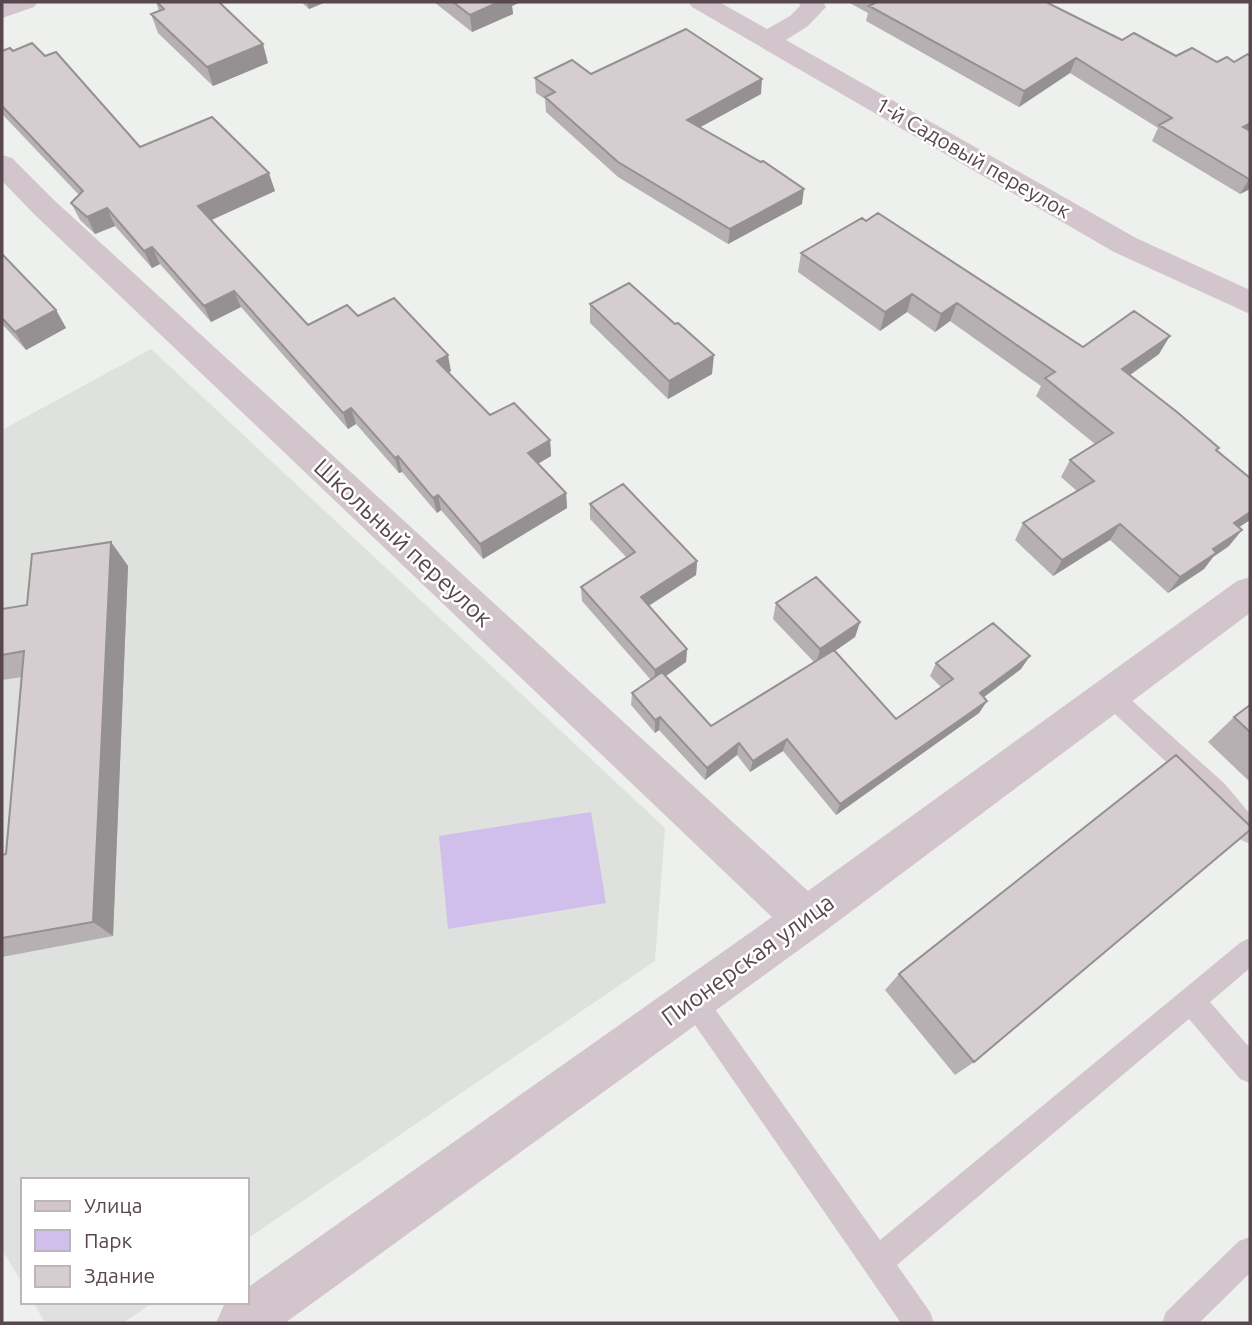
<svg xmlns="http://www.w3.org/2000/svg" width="1252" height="1325" font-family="Ubuntu,sans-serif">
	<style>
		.education { fill: #dee1de }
		.green { fill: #d0bfea }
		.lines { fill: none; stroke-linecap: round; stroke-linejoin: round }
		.lane { fill: #d3c5cc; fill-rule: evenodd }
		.street { fill: #d3c5cc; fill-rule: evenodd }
		.wall { fill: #b7b0b2 }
		.shaded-wall { fill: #959091 }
		.building { fill: #d5cdcf; stroke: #959091; stroke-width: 2 }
		.labels { text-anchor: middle; stroke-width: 5; stroke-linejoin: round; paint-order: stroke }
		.far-street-label { font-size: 21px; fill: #594750; stroke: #fff }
		.street-label { font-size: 24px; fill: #594750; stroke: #fff }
	</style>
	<rect width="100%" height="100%" fill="#edf0ed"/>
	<path class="education" d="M151 349 665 828 655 961 247 1239V1180H23V1285L2 1249V430Z
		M33 1302H154L123 1323H45Z"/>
	<path class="green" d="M591 812 606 903 448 929 439 836Z"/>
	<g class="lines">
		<path class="lane" d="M1110 685 1118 688 1225 784 1250 814V844L1241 840 1207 800 1102 702 1098 695 1102 688Z
			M1250 938V968L1210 1002 1250 1048V1083L1240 1079 1189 1019 897 1265 930 1312 934 1323H901L684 1009 680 1000 684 991 693 987 702 991 880 1240 1241 942Z
			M1250 1237V1273L1199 1323H1162L1166 1312 1239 1241Z"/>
		<path class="street" d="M2 2H38L34 7 2 18Z
			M688 2H719L767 29 790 16 800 6 799 2H823L826 7 808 26 786 40 1136 238 1250 290V314L1114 252 692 7Z
			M2 155 12 158 55 201 808 891 1237 581 1250 577V613L821 934 285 1323H216L224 1305 247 1302V1288L772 917 35 215 2 181Z"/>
	</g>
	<path class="wall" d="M156 2H219L268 63 213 86 158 33 151 14 159 11Z
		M301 2H326L309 9Z
		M434 2H521L512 6 513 14 472 32Z
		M848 2H1046L1122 40 1176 56 1217 62 1227 57 1250 189 1240 194 1152 141 1158 128 1070 73 1019 107 866 21 868 13Z
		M2 51H13L140 147 275 191 211 220 308 325 358 316 451 371 448 373 490 415 550 440 551 456 538 464 566 493 567 508 483 559 441 510 437 513 402 472 399 473 356 424 348 429 241 307 211 322 160 264 152 268 115 226 95 234 80 220 71 203 79 195 2 114Z
		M591 74 761 94 700 127 802 204 728 244 618 177 546 112 545 99 536 93 535 78Z
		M862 218 1083 347 1159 354 1130 375 1219 448 1217 450 1250 478V520L1239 527 1229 546 1213 557 1204 569 1168 593 1110 540 1053 576 1015 540 1023 523 1077 491 1061 477 1070 460 1095 444 1036 396 1041 386 950 321 935 332 907 312 880 331 798 272 801 253Z
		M2 254 56 310 66 328 26 350 2 324Z
		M590 304 675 324 712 374 668 399 590 323Z
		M590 504 697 561 696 575 649 606 687 649 686 662 666 676 711 726 814 662 773 619 776 603 860 622 855 637 835 651 896 719 941 687 930 676 936 663 1021 669 984 697 987 701 979 713 836 815 783 751 750 772 737 755 705 780 659 730 655 733 631 705 632 693 651 680 582 601 581 587 627 558 590 519Z
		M111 542 128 566 113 936 2 957V855L6 854 22 677 2 680V609L27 605Z
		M1250 705V782L1208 742 1234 717Z
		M899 974 974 1062 955 1075 885 990Z"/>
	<path class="shaded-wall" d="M307 2H326L309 9Z
		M499 2H521L512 6 513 14 472 32 470 15Z
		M263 44 268 63 213 86 207 67Z
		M1076 58 1070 73 1019 107 1024 91Z
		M762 79 761 94 686 135 687 120Z
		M1250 123V133L1243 127Z
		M269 173 275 191 205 223 198 206Z
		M1249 179H1250V189L1240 194Z
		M804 189 802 204 728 244 730 229Z
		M107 208 115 226 95 234 87 217Z
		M152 247 160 264 152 268 144 251Z
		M234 291 241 307 211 322 204 306Z
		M912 294 907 312 880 331 885 312Z
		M957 303 950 321 935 332 941 314Z
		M56 310 66 328 26 350 15 332Z
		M1170 336 1159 354 1113 387 1122 369Z
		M448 355 451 371 440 377 437 361Z
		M714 355 712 374 668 399 669 381Z
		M351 408 356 424 348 429 343 413Z
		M550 440 551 456 530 468 528 453Z
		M398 456 402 472 399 473 395 458Z
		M566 493 567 508 483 559 480 544Z
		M438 495 441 510 437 513 433 498Z
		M1250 512V520L1221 539 1234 523Z
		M1120 524 1110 540 1053 576 1062 560Z
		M1242 530 1229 546 1213 557 1204 569 1168 593 1180 577 1213 549Z
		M111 542 128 566 113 936 93 922Z
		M697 561 696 575 640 611 641 597Z
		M860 622 855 637 816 664 820 649Z
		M687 649 686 662 654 684 655 670Z
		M1030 656 1021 669 972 706 980 693Z
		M987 701 979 713 836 815 840 804Z
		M660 717 659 730 655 733V720Z
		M787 739 783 751 750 772 753 761Z
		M739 743 737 755 705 780 707 768Z"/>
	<path class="building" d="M157 2H219L263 44 207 67 151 14 164 9Z
		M453 2H499L470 15Z
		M877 2H1046L1122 40 1134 33 1176 56 1192 48 1217 62 1227 57 1234 62 1248 54 1250 56V123L1243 127 1250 131V179H1249L1159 125 1172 118 1076 58 1024 91 869 6Z
		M686 29 762 79 687 120 761 162 763 161 804 189 730 229 618 162 545 97 555 92 535 78 572 60 591 74Z
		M32 43 45 56 56 52 140 147 212 117 269 173 198 206 308 325 347 305 358 316 394 298 448 355 437 361 490 415 514 403 550 440 528 453 566 493 480 544 438 495 433 498 398 456 395 458 351 408 343 413 234 291 204 306 152 247 144 251 107 208 87 217 71 203 83 191 2 106V51L10 48 13 51Z
		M878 213 1083 347 1134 311 1170 336 1122 369 1177 412 1219 448 1216 450 1250 478V512L1234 523 1242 530 1213 549 1216 553 1180 577 1120 524 1062 560 1023 523 1094 481 1070 460 1113 433 1045 378 1055 372 957 303 941 314 912 294 885 312 801 253 862 218 866 221Z
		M2 254 56 310 15 332 2 318Z
		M629 283 675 324 678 323 714 355 669 381 590 304Z
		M623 484 697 561 641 597 687 649 655 670 581 587 635 552 590 504Z
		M111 542 93 922 2 938V855L6 854 24 651 2 655V609L27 605 32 554Z
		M816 577 860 622 820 649 776 603Z
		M993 623 1030 656 980 693 987 701 840 804 787 739 753 761 739 743 707 768 660 717 655 720 632 693 662 672 711 726 834 650 896 719 953 679 936 663Z
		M1250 705V732L1234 717Z
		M1176 755 1250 826V830L974 1062 899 974Z"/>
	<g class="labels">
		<g class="far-street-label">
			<text transform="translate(973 158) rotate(30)" y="7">1-й Садовый переулок</text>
		</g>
		<g class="street-label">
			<text transform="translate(403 543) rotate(43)" y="8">Школьный переулок</text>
			<text transform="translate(748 960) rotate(-36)" y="8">Пионерская улица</text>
		</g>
	</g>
	<rect width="1252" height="1325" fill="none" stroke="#594750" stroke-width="7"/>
	<rect x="21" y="1178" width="228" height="126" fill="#ffffff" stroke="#bdb5b9" stroke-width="2"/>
	<rect x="35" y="1201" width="35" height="10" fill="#d3c5cc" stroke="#bdb5b9" stroke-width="2"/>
	<text x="84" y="1213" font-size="21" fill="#594750">Улица</text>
	<rect x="35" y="1230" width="35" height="21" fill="#d0bfea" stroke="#bdb5b9" stroke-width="2"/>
	<text x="84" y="1248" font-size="21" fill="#594750">Парк</text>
	<rect x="35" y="1266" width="35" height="21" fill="#d5cdcf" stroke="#bdb5b9" stroke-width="2"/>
	<text x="84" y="1283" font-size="21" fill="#594750">Здание</text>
</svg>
